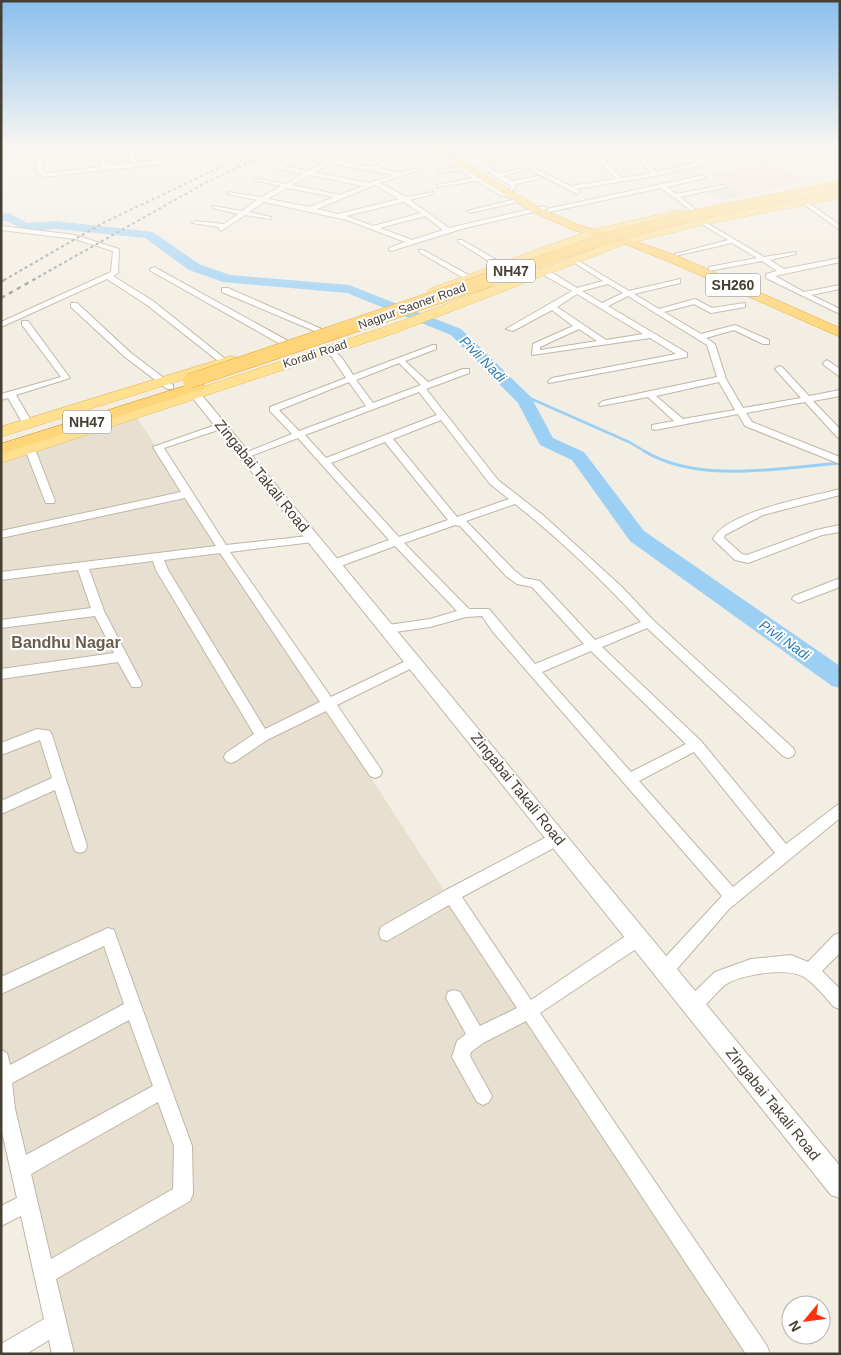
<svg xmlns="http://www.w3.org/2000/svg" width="841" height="1355" font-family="Helvetica,sans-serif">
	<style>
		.residential { fill: #e7e0d1 }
		.medical { fill: #f4dad6 }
		.parking { fill: #e3e0dc }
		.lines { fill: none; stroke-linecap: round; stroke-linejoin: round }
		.stream-far1 { stroke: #9bd0f4; stroke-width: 2.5 }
		.stream { stroke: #9bd0f4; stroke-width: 3 }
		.river { fill: #9bd0f4; fill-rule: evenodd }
		.minor-casing { stroke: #beb6a6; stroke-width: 2 }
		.tertiary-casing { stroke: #beb6a6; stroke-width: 2 }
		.primary-casing { stroke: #e9be5b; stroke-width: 1 }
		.trunk-casing { stroke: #e5a12b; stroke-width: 1 }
		.minor { fill: #fff; fill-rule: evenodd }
		.tertiary { fill: #fff; fill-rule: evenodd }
		.primary { fill: #ffdf90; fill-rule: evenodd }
		.trunk { fill: #ffd579; fill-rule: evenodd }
		.rail-far1 { stroke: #949494; stroke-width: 2; stroke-dasharray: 3 3; stroke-linecap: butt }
		.rail { stroke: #949494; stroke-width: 2.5; stroke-dasharray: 4.5 4.5; stroke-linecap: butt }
		.trunk-bridge-far1-casing { stroke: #e5a12b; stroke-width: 11; stroke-linecap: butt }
		.trunk-bridge-casing { stroke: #e5a12b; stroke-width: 15; stroke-linecap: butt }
		.trunk-bridge-far1 { stroke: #ffd579; stroke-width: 11 }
		.trunk-bridge { stroke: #ffd579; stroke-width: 14 }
		.labels { text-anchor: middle; stroke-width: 4; stroke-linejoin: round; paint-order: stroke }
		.far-street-label { font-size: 12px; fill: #453e33; stroke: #fff }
		.shield { fill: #fff; stroke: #7d7870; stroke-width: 1 }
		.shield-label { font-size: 14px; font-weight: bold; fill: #453e33 }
		.far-water-label { font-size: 14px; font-style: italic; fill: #277ab6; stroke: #fff }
		.street-label { font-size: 15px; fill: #453e33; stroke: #fff }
		.neighbourhood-label { font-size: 16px; font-weight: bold; fill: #685c4a; stroke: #fff }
	</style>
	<rect width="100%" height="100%" fill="#f3eee3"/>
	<path class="residential" d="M136 416 745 1354H62L1 1094V461Z"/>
	<path class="medical" d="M766 163 808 181 750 194 709 175Z"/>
	<path class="parking" d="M731 186 749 195 725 200 708 192Z"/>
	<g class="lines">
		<path class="stream-far1" d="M516 392 629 442 646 452"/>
		<path class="stream" d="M644 451C698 484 780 468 840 463"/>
		<path class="river" d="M9 213 27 223 55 221 153 232 199 264 230 275 349 285 461 329 531 397 553 438 584 452 644 531 840 666V688L832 686 630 541 572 460 540 445 518 403 451 335 347 293 223 282 189 270 145 238 55 229 25 231 7 221 1 222V214Z"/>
		<defs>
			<path id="minor" d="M34 148H40L43 172 45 173 102 167 98 155 93 154 97 152 96 148H102L103 152 126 150 124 153 104 155 106 164H132L127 151 130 149 150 148 158 161 169 159 183 154 167 148 189 152 201 148H208L170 163 44 177 37 173 35 157 1 162V158L35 154ZM146 151 152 161 137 163 133 152Z
				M328 148H336L314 157 338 161 372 148H379L345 162 371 167 396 156 433 153 426 148H432L504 193 518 197 515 199 500 195 477 181 437 187V185L473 178 460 170 437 173V171L456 167 438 156 397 160 378 168 400 173 416 169V171L380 183 406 197 433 192V194L410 200 449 228 544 206 547 209 658 185 660 182 663 184 703 175 705 178 667 187 676 194 723 185 726 187 680 197 695 209 693 212 661 188 549 212 546 209 465 228 391 251 389 250V248L405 242 347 220 264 202 249 212 271 217V219L245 215 221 231 218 229 219 227 192 223 195 221 224 224 238 214 213 208V206L242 211 257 200 228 194V192L261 197 281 186 253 180V178L286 184 303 174 277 168V166L293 156 295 159 284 166 308 171 324 162 305 158V156ZM331 163 338 165 394 175 369 183 314 172ZM310 175 363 186 340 195 292 185ZM375 185 399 199 338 214 317 209ZM287 188 334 197 310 207 268 199ZM404 202 421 213 373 226 346 216ZM425 216 443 230 412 240 380 228Z
				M451 148H457L476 159 539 148 537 151 480 162 499 173 520 169V171L503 176 512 181 539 176 542 178 516 184 514 190H510L511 186Z
				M556 148H562L571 161H567Z
				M587 148H593L622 178 651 173 627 148H633L656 172 699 162 681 148H687L705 161C723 156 830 143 840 149L723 160 655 176 576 189 580 192 577 194 529 169 534 168 571 186 616 179Z
				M520 198 522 201 470 213 467 211Z
				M803 199 840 225V230L801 202Z
				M702 220 764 257 796 252V254L770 260 784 269 840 258V262L775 276 804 292 840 285V289L811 295 840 309V314L766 278V274L777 271 762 261 709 271V267L757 258 732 243 675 256V254L728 240 700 223V221Z
				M1 226 75 235 119 249 118 273 113 276 153 301 229 362 222 364 147 305 107 279 1 327V322L111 272 113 251 75 239 1 230Z
				M458 240H462L507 266 500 268 458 242Z
				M419 250H423L474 278 467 280 419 252Z
				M572 257 629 291 680 279V283L634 294 659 309 695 299 712 308 745 303V307L711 313 694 304 664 312 701 334 735 325 769 340V344H763L734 330 706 338 715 344 726 379 743 408 801 398 775 369 779 366 782 367 809 396 840 390V396L813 401 840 429V438L837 437 805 402 746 413 752 422 840 457V464L745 426 738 414 655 430 652 429V425L674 421 648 397 600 406 599 404 603 401 717 377 707 345 628 296 608 306 687 353V357L549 383 548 381 552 378 676 354 650 338 532 355 533 344 573 326 552 310 513 331 506 329 572 291 540 273V269H546L577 288 603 281 570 260 568 259ZM608 284 623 293 602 303 582 291ZM577 294 643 334 606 340 557 307ZM579 329 597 341 540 350V347ZM719 382 735 410 683 419 656 396Z
				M154 267 288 341 289 343 282 345 151 271 150 269Z
				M222 288H228L326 331 319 333 222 292Z
				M71 303H77L131 353 173 385V389H167L125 357 71 307Z
				M22 321H28L70 378 16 395 33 424 28 427 23 424 8 398 1 400V394L61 377 22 325Z
				M433 345H436V349L405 361 428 382 463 369H469V373L426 389 498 480 544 516 622 587 653 620 793 748 795 752 793 756 788 758 783 756 647 628 602 647 701 741 786 844 840 803V818L729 909 671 976 665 978 659 976 657 970 659 964 722 896 493 632 482 616 466 617 430 627 388 633 384 632 382 629 384 626 388 625 430 619 457 611 395 546 338 567H330L328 564 330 561 389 540 298 438 248 457 245 458 240 455 292 434 270 411V407L346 378 331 356 323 352V348C338 347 346 364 353 375ZM399 363 421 385 373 403 356 380ZM349 382 366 406 299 431 279 410ZM419 392 437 415 326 458 305 435ZM441 420 490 484 509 499 457 517 393 439ZM385 442 448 520 399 537 331 463ZM515 504C560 539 602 580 641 622L595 640 540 581 524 578 514 570 466 521ZM455 525 460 526 506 576 517 584 532 587 584 644 535 664 489 609H469L404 543ZM591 651 686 744 631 772 542 672ZM694 752 775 853 733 887 639 781Z
				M827 360 840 369V377L824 365 823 363Z
				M221 423 224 424V428L164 448 226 545 317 535 318 538 317 541 313 542 230 552 331 697 410 659H418L420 662 418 665 337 705 380 768 382 772 380 776 375 778 370 776 326 711 267 740 236 761 231 763 226 761 224 757 226 753 254 734 156 570 153 561 89 569 104 611 142 684 140 687H132L118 662 1 679V669L114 653 95 616 1 628V620L91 608 78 570 1 580V572L216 546 185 498 1 538V531L181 492 153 447ZM220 553 320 702 265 729 168 570 164 560Z
				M30 446 35 449 55 501 54 503H46L45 501 25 449Z
				M840 489V495L763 515 725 535 724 538 742 554 747 555 816 530 840 525V532L822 535 748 563 735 560 713 539C727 511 810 497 840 489Z
				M840 578V587L798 603 792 599 794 596Z
				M37 729 50 731 52 735 87 846 85 851 80 853 75 851 73 846 55 790 1 814V801L52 778 40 740 1 755V743Z
				M558 831 563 833 565 838 563 843 462 897 531 1000 633 931 639 929 645 931 647 937 645 943 540 1013 767 1346 770 1354H746L526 1021 483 1043 471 1052 470 1056 492 1096 489 1102 483 1105 477 1102 452 1057 457 1041 466 1034 446 998 448 992 454 990 460 992 480 1026 517 1008 449 905 387 941 381 939 379 933 381 927 446 890Z
				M108 928 114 930 116 936 192 1146 193 1194 190 1201 56 1279 74 1354H52L49 1340 26 1354H1V1344L44 1319 21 1216 1 1226V1206L17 1198 1 1128V1050L7 1053 10 1065 124 1004 104 946 1 994V977ZM129 1020 153 1086 26 1155 15 1109 12 1083ZM158 1102 174 1146 173 1189 51 1259 31 1174Z
				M840 933V953L822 971 840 989V1009L834 1007C825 997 815 984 804 977 788 967 740 974 725 985 714 994 706 1008 693 1013L687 1011 685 1005 687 999 715 972 751 959 791 955 808 962 834 935Z"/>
			<path id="tertiary" d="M191 386 195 387 840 1166V1198L831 1195 187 391 185 389Z"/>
			<path id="primary" d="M840 192V198L702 225 623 245 395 333 1 463V453L385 327 615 241 702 219Z
				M680 210 684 211V215L595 236 437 295 433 296 427 292 429 289 588 231Z
				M231 356 236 357 238 360 236 363 1 437V427Z"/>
			<path id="trunk" d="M430 148H441L540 208 581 226 635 241 680 257 840 328V337L672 263 627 245 573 230 532 212Z
				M198 382 205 386 203 389 1 454V444Z"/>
		</defs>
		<use href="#minor" class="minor-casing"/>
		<use href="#tertiary" class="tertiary-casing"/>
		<use href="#primary" class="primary-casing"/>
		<use href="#trunk" class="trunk-casing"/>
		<use href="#minor" class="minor"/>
		<use href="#tertiary" class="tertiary"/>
		<use href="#primary" class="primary"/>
		<use href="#trunk" class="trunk"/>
		<path class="rail-far1" d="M4 280 103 223 225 165
			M33 280 205 183 280 148"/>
		<path class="rail" d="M1 282 6 279
			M1 298 35 279"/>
		<defs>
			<path id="trunk-bridge-far1" d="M487 280 607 238 690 216 840 186"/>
			<path id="trunk-bridge" d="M190 381 491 279"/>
		</defs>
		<use href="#trunk-bridge-far1" class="trunk-bridge-far1-casing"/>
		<use href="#trunk-bridge" class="trunk-bridge-casing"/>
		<use href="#trunk-bridge-far1" class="trunk-bridge-far1"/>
		<use href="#trunk-bridge" class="trunk-bridge"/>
	</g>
	<linearGradient id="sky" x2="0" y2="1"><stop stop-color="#89bfed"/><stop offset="0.44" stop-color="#faf7f2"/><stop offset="1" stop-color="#faf7f2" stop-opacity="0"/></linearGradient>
	<rect width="841" height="337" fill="url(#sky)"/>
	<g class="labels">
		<g class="far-street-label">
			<text transform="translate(412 306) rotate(-20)" y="4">Nagpur Saoner Road</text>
			<text transform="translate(315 354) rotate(-18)" y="4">Koradi Road</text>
		</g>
		<g class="shield">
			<rect x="487" y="259.5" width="48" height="23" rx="4"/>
			<rect x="705.5" y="273.5" width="55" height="23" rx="4"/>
			<rect x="63" y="410.5" width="48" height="23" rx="4"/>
		</g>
		<g class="shield-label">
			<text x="511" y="276">NH47</text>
			<text x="733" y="290">SH260</text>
			<text x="87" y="427">NH47</text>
		</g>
		<g class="far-water-label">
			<text transform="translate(483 359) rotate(45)" y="5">Pivli Nadi</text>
			<text transform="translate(785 640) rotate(35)" y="5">Pivli Nadi</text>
		</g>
		<g class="street-label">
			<text transform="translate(262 476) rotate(51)" y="5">Zingabai Takali Road</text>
			<text transform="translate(518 789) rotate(51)" y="5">Zingabai Takali Road</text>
			<text transform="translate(773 1104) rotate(51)" y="5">Zingabai Takali Road</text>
		</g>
		<g class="neighbourhood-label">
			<text x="66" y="648">Bandhu Nagar</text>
		</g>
	</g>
	<rect width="841" height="1355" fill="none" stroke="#453e33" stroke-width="5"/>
	<g transform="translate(806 1320) rotate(241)"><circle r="24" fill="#ffffff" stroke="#b5b2ad"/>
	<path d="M0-4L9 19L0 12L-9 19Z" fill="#ff320e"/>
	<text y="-8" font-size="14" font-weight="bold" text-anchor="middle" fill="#453e33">N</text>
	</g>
</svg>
